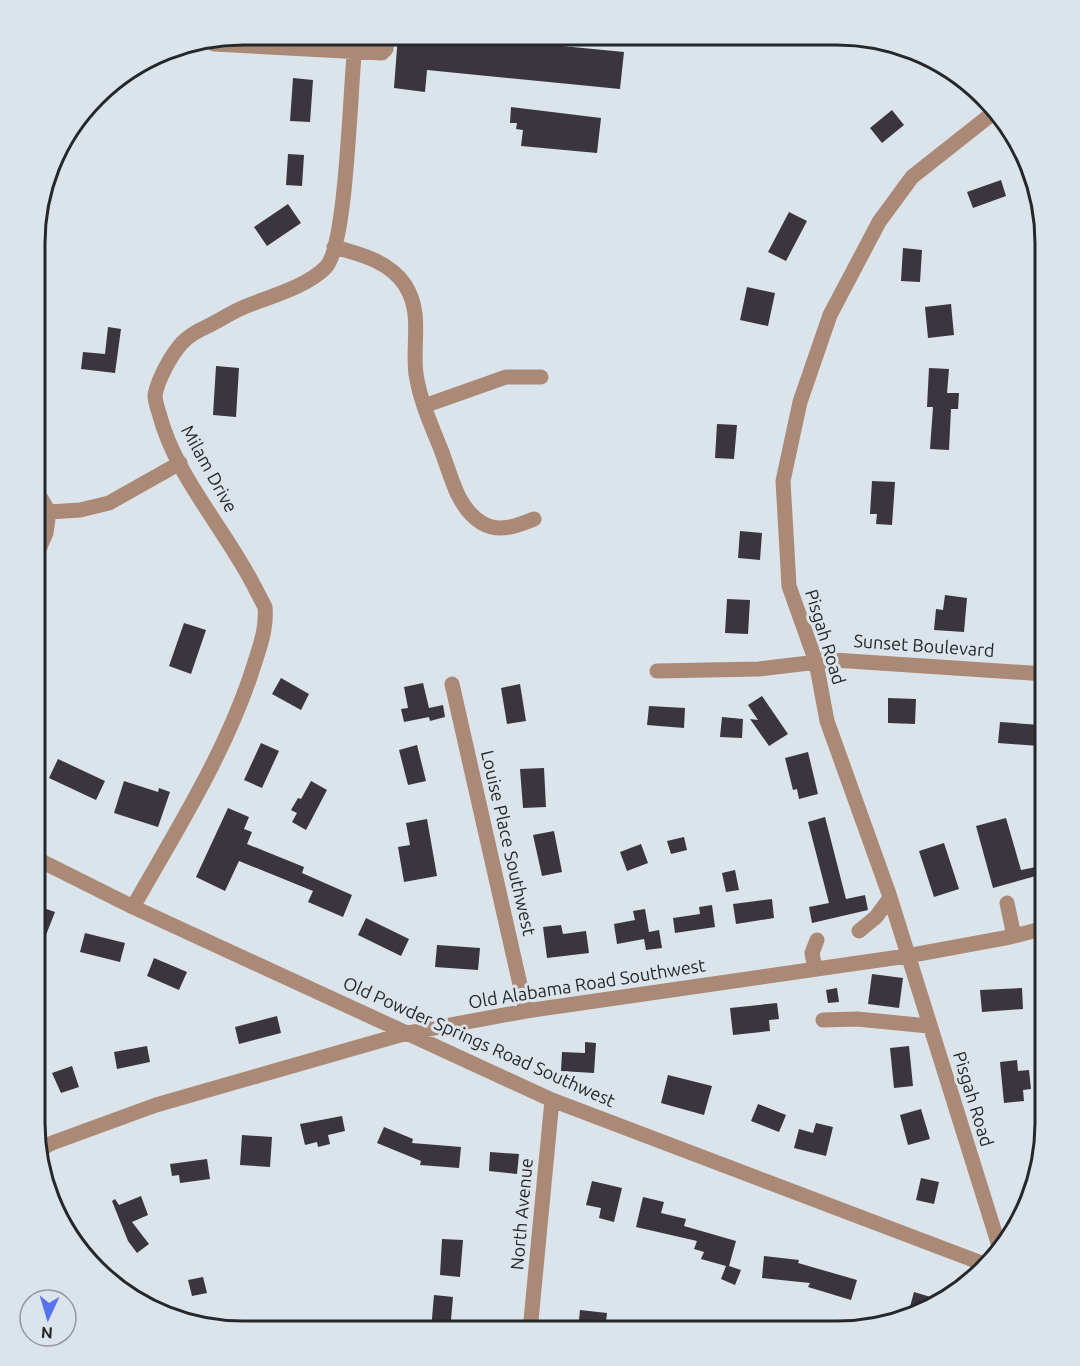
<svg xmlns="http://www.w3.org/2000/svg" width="1080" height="1366" font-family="Ubuntu,sans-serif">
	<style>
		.building { fill: #3b363d }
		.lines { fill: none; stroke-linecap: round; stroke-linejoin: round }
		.minor { stroke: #aa8976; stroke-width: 15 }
		.labels { text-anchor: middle; stroke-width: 6; stroke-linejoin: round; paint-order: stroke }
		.street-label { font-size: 18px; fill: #25282b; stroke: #dbe3eb }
		.rim { fill: none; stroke: #25282b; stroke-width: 3 }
	</style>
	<rect width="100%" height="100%" fill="#dbe3eb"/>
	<path class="building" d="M398 35H450L624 52 620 89 427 70 425 92 394 88Z
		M293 78 313 80 310 122 290 121Z
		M511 107 601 118 597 153 521 146 523 130 516 129 517 123H510Z
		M892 110 904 125 882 143 870 128Z
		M288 154 304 155 302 186 286 185Z
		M1001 180 1006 196 973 208 967 192Z
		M288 204 301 223 267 246 254 227Z
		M789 212 807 221 786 261 768 252Z
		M903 248 922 250 920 282 901 281Z
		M747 287 775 293 768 326 740 320Z
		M951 304 954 335 928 338 925 307Z
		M108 327 121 329 115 373 81 369 83 352 105 354Z
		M216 366 239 368 236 417 213 415Z
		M929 368 949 369 947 393H959L958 409H951L949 450 930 449 933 407H927Z
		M717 424 737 425 734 459 715 458Z
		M872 481 895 482 892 525 876 524 877 514H870Z
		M740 531 762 533 760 560 738 558Z
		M945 595 967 598 964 632 934 630 936 609 943 610Z
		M727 599 750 600 748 634 725 633Z
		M184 623 206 630 191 674 169 666Z
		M281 678 309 694 301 710 272 694Z
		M423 683 429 708 443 705 445 717 430 721 429 717 404 722 401 709 408 708 404 687Z
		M520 684 526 721 507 724 501 688Z
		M762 696 788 734 769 746 750 719 758 720 748 705Z
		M888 698 916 699 915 724 888 723Z
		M649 706 685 708 684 728 647 725Z
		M722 717 743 719 742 738 720 737Z
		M1000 722 1040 725 1039 746 998 743Z
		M261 743 279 751 262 788 244 780Z
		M417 745 426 781 408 785 399 750Z
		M808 752 818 794 799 799 797 789 793 790 785 758Z
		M58 759 105 781 96 800 49 778Z
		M544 768 546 807 523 808 520 769Z
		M124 781 158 792 159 788 170 792 158 827 114 813Z
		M311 781 327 790 306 830 292 822 297 813 291 810 298 798 301 799Z
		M228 808 249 817 244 829 252 832 247 844 304 867 302 873 352 895 343 917 308 902 313 891 239 861 225 891 196 877Z
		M825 817 846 899 865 895 868 910 812 923 809 907 829 903 808 822Z
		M1006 818 1021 870 1041 866 1043 874 993 888 976 826Z
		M427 819 437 876 404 882 398 847 410 845 406 823Z
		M554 831 562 872 542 876 533 835Z
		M684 837 687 850 671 854 667 841Z
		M944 843 959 889 934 897 919 851Z
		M641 844 648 863 627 871 620 852Z
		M735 870 739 890 726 892 722 873Z
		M772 899 774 918 736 924 733 904Z
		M35 905 55 912 46 935 35 931Z
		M712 905 715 927 675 933 673 918 700 914 699 907Z
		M645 909 649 932 659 930 662 948 646 950 644 939 617 944 614 924 635 920 633 911Z
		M366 918 409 939 401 956 358 935Z
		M561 925 563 934 586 931 589 953 547 958 543 927Z
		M85 933 125 943 120 962 80 952Z
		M437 945 480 948 478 970 435 967Z
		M154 958 187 972 179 990 147 976Z
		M872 974 903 978 899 1008 868 1004Z
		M837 988 839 1002 828 1003 826 990Z
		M1022 988 1023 1009 982 1012 980 990Z
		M777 1003 779 1019 769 1020 770 1031 733 1035 730 1008Z
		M277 1016 281 1033 239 1044 235 1027Z
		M585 1042 596 1043 594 1073 561 1071 562 1052 585 1053Z
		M147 1046 150 1062 117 1069 114 1052Z
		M909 1046 913 1086 894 1088 890 1048Z
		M1017 1060 1018 1071 1029 1070 1031 1089 1023 1090 1024 1101 1004 1103 1000 1062Z
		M72 1066 79 1087 61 1093 52 1073Z
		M668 1075 712 1086 704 1115 661 1103Z
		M758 1104 786 1115 779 1132 751 1121Z
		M921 1109 930 1139 908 1145 900 1115Z
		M342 1116 345 1131 328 1135 330 1144 318 1147 317 1142 305 1145 300 1124Z
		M816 1123 833 1127 826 1156 794 1148 799 1129 813 1133Z
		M384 1127 413 1139 412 1143 461 1147 459 1168 420 1165 421 1161 377 1143Z
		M242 1135 272 1137 270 1167 240 1165Z
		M490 1152 519 1154 517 1174 489 1171Z
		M207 1159 210 1179 180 1183 179 1175 172 1176 170 1164Z
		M921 1178 939 1182 934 1204 916 1200Z
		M592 1181 622 1188 614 1222 599 1218 601 1208 586 1205Z
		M141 1196 148 1215 132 1222 149 1244 137 1253 128 1241 112 1201 115 1199 119 1205Z
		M643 1197 664 1202 661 1213 686 1219 684 1226 736 1241 729 1266 741 1270 735 1285 721 1279 726 1266 701 1259 704 1252 694 1249 697 1241 636 1227Z
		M442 1239 463 1240 460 1277 440 1275Z
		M764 1256 799 1260 798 1263 857 1280 851 1300 808 1287 810 1283 762 1278Z
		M203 1277 207 1293 192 1296 188 1280Z
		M914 1292 944 1301 941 1304 908 1314Z
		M434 1295 453 1297 450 1331 431 1330Z
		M580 1310 607 1313 605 1331 578 1330Z"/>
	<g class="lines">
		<path class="minor" d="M214 44 382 53 386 49 387 35
			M993 113 912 177 879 222 830 315 800 402 783 481 789 586 816 662 827 721 889 894 1000 1249
			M334 247C360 254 389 261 405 285 423 313 412 343 416 374 420 401 432 427 442 452 447 466 452 482 458 495 463 505 472 517 482 523 499 533 517 526 534 519
			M424 406 506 377H541
			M36 490 49 512
			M49 512 80 510 109 503 180 463
			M36 556 46 533 49 512
			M657 671 759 669 834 660 1045 674
			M452 684 526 1011
			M35 858 133 907 552 1100 984 1264
			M1007 903 1014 936
			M133 907C177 829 227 751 254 665 260 646 267 628 265 607 257 592 250 577 241 563 213 515 173 468 159 413 157 407 155 400 155 395 158 379 171 355 182 343 189 335 199 330 208 326 222 319 235 310 249 305 272 296 308 286 326 267 348 243 350 77 356 35
			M859 931 876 917 890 898
			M815 969 812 953 817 940
			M823 1020 857 1019 929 1026
			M41 1149 52 1143 156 1105 407 1033 526 1011 907 956 1010 937 1045 928
			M530 1331 552 1100"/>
	</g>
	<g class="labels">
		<g class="street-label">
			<text transform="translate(209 469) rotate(61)" y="6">Milam Drive</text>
			<text transform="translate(825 637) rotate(73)" y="6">Pisgah Road</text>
			<text transform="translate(924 646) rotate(4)" y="6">Sunset Boulevard</text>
			<text transform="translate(508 843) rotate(77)" y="6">Louise Place Southwest</text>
			<text transform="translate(587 984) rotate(-9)" y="6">Old Alabama Road Southwest</text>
			<text transform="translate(479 1042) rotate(24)" y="6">Old Powder Springs Road Southwest</text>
			<text transform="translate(973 1099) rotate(73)" y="6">Pisgah Road</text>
			<text transform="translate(522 1214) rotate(-85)" y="6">North Avenue</text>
		</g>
	</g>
	<path d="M0 0H1080V1366H0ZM243 45H837A198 198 0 0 1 1035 243V1123A198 198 0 0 1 837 1321H243A198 198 0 0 1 45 1123V243A198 198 0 0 1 243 45Z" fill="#dbe3eb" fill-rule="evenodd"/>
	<path class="rim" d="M243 45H837A198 198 0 0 1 1035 243V1123A198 198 0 0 1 837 1321H243A198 198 0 0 1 45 1123V243A198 198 0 0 1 243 45Z"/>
	<g transform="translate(48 1318) rotate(184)"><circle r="28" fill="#dbe3eb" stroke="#92989e" stroke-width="1.5"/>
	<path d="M0-4.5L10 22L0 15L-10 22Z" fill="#5574e9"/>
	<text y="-9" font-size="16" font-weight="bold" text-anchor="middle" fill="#25282b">N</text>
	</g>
</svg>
